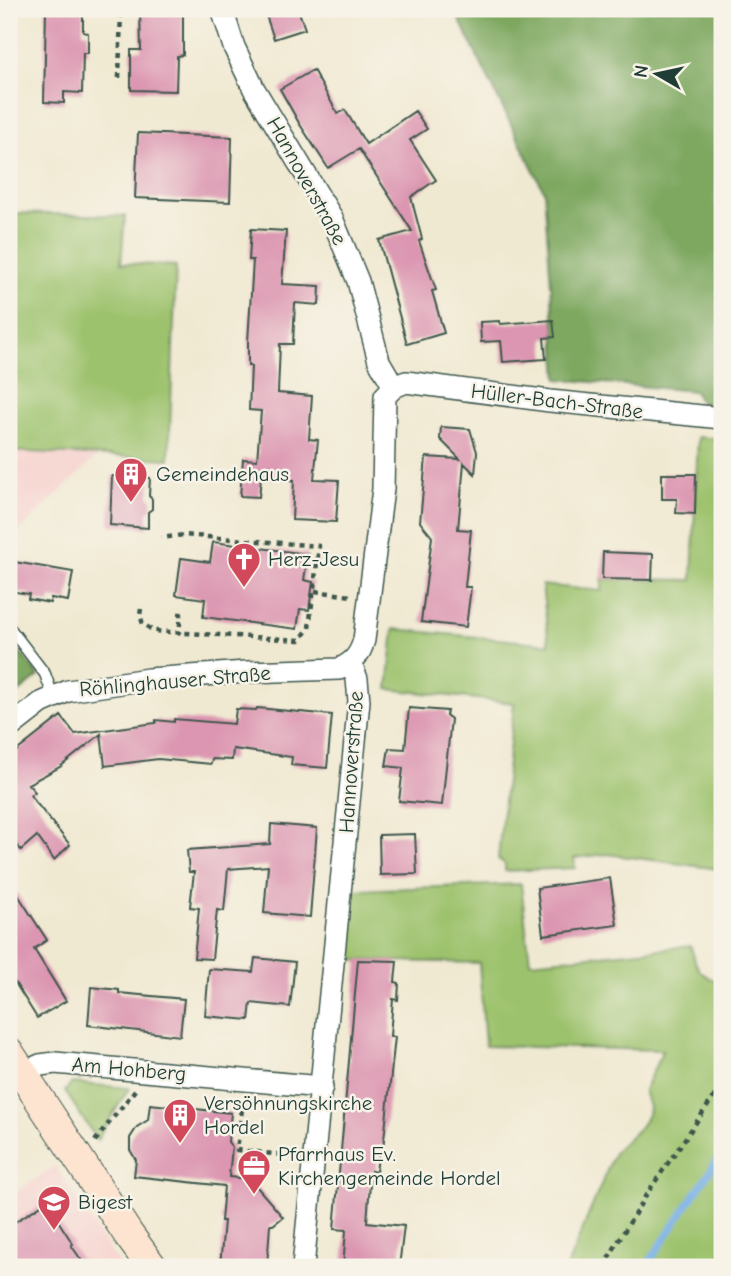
<svg xmlns="http://www.w3.org/2000/svg" width="731" height="1276" font-family="'Comic Neue',sans-serif">
	<style>
		.built { fill: #f7d0cd }
		.green { fill: #9dc26d; stroke: #5e8050; stroke-width: 2 }
		.forest { fill: #7ea860; stroke: #4e724a; stroke-width: 2 }
		.lines { fill: none; stroke-linecap: round; stroke-linejoin: round }
		.stream { stroke: #76afe6; stroke-width: 7 }
		.building { fill: #dc96b1 }
		.lane-casing { stroke: #3e574c; stroke-width: 13 }
		.street-casing { stroke: #3e574c; stroke-width: 24 }
		.secondary-casing { stroke: #3e574c; stroke-width: 32 }
		.path { stroke: #3e574c; stroke-width: 4.5; stroke-dasharray: 5 5; stroke-linecap: butt }
		.lane { stroke: #fff; stroke-width: 10 }
		.street { stroke: #fff; stroke-width: 21 }
		.secondary { stroke: #fde4d0; stroke-width: 30 }
		.labels { text-anchor: middle; stroke-width: 5; stroke-linejoin: round; paint-order: stroke }
		.street-label { font-size: 21px; fill: #1f3d34; stroke: #f7f3e8 }
		.poi-label { font-size: 21px; fill: #1f3d34; stroke: #f7f3e8; text-anchor: start }
	</style>
	<rect width="100%" height="100%" fill="#f7f3e8"/>
	<filter id="ink" filterUnits="userSpaceOnUse"><feTurbulence type="fractalNoise" baseFrequency=".0143" numOctaves="2"/><feDisplacementMap in="SourceGraphic" scale="14" xChannelSelector="R" yChannelSelector="G"/><feConvolveMatrix kernelMatrix="1 2 1 2 8 2 1 2 1" color-interpolation-filters="sRGB"/></filter>
	<filter id="wash" filterUnits="userSpaceOnUse"><feTurbulence type="fractalNoise" baseFrequency=".00686" numOctaves="4" result="noise"/><feDisplacementMap in="SourceGraphic" scale="28" xChannelSelector="R" yChannelSelector="G"/><feGaussianBlur stdDeviation="1.57" result="paint"/><feColorMatrix in="noise" values="0 0 0 0 0 0 0 0 0 0 0 0 0 0 0 0 0 1.4 0 .05"/><feComposite in="paint" operator="in"/></filter>
	<g filter="url(#wash)">
		<rect width="100%" height="100%" fill="#f0e9d2"/>
		<path class="built" d="M9 451 98 455 9 541Z
			M55 1166 121 1267H9V1197Z"/>
		<path class="green" d="M9 213 125 216 121 263 176 266 169 459 9 451Z
			M698 437 722 439V907L718 869 607 854 574 858 575 868 505 871V864L498 859 514 703 388 689 394 629 549 644 542 585 602 591V579L692 580Z
			M521 884 530 962 691 946C696 966 696 973 717 981L722 978V1267H567L615 1151 639 1128 648 1115 649 1107 644 1090 663 1050 485 1046 479 963 348 960 355 890Z
			M72 1083 129 1088 97 1140 65 1091Z"/>
		<path class="forest" d="M454 9H722V406L701 403 694 391 558 379 544 191Z
			M9 639 39 676 9 700Z"/>
		<g class="lines">
			<path class="stream" d="M646 1267 722 1153"/>
		</g>
		<g id="blocks">
			<path class="building" d="M46 9H83V32L88 33V53H83L82 93 64 92V103L44 102Z
				M140 9H183V55L177 56 176 91 131 90V50H141Z
				M264 9H298L305 29 274 39Z
				M313 70 338 114 345 110 366 144 415 111 427 129 410 140 436 180 411 197 422 239 419 241 436 290 432 291 444 333 407 344 379 240 412 231 359 149 328 168 299 123 280 89Z
				M138 133 232 137 230 202 135 198Z
				M251 229 286 231 282 284 320 286 319 305 295 303 293 344H280L278 393 312 396 309 439 318 440 314 479 339 480 336 522 292 520 294 480 261 478 259 497 240 496 243 459 257 460 261 411 249 410 251 366H248V342L253 260H249Z
				M553 320 555 337 544 338 546 359 503 362 501 341 481 342 480 322 500 321V324Z
				M441 427 470 429 477 452 475 474 464 463 458 529 471 530 465 587H471L466 627 421 622 432 537 420 522 426 457 460 459 440 439Z
				M662 474H696L695 514 676 513 677 499H662Z
				M112 476 150 478 149 496 152 499V509L148 512V528L110 525Z
				M213 542 308 554 304 580 313 582 309 610 300 609 297 629 203 617 205 599 176 595 181 558 210 562Z
				M603 552 653 554 652 580 602 579Z
				M9 561 73 572 68 601 51 598 50 603 28 599 29 594 9 591Z
				M257 708 332 715 327 768 291 765 292 757 233 749 232 760 212 759 211 764 158 759 105 766 101 734 60 767 28 784 35 792 30 795 70 845 54 860 37 836 21 850 9 835V757L61 716 75 734 156 723V720L174 722V719L234 724 236 709 256 710Z
				M409 708 447 711 446 715 451 719 442 805 399 801 403 768 386 766 389 748 405 749Z
				M271 824 317 828 310 917 264 913 268 866 228 869 224 911 217 910 212 959 194 958 199 908 190 907 194 872H189L187 850 270 844Z
				M415 834 417 874 380 875 379 835Z
				M610 878 617 925 543 935 537 888Z
				M9 881 47 940 34 949 66 1001 37 1018 9 973Z
				M255 958 295 962 290 1007 251 1003 249 1020 205 1016 209 969 253 972Z
				M358 960 397 961 395 982 399 983 398 1000 393 999 390 1036 395 1037 383 1149H379L376 1172 371 1171 367 1222 404 1226 399 1267H343L346 1230 334 1229Z
				M91 987 119 990V993L184 999 180 1036 88 1025Z
				M150 1104 231 1113 228 1142 232 1147 229 1177 250 1179 283 1217 273 1225H270L267 1267H220L224 1221H221L224 1186 134 1176 136 1160 130 1150V1138L137 1127 148 1120Z
				M46 1202 73 1244 71 1245 86 1267H17L9 1254V1226Z"/>
		</g>
	</g>
	<g filter="url(#ink)">
		<use href="#blocks" fill-opacity="0" stroke="#3e574c" stroke-width="2"/>
		<g class="lines">
			<defs>
				<path id="lane" d="M9 627 45 674 53 696"/>
				<path id="street" d="M222 9 234 47 254 89 332 218 358 281 379 361 394 387
					M9 728 41 703 68 691 148 679 246 672 339 669C353 663 360 655 364 640L383 489 385 396 394 387 406 382 550 401 722 418
					M22 1073 40 1065 55 1063 322 1087
					M303 1267 359 701 357 679 351 664"/>
				<path id="secondary" d="M9 1053 128 1234 152 1267"/>
			</defs>
			<use href="#lane" class="lane-casing"/>
			<use href="#street" class="street-casing"/>
			<use href="#secondary" class="secondary-casing"/>
			<path class="path" d="M119 78 121 9
				M315 591 351 596
				M141 609 140 615 143 624 154 631 300 640 309 628 319 546 183 535 162 538
				M178 614H181L179 633
				M243 1100 237 1150 293 1156
				M95 1141 135 1090
				M603 1267 646 1195 722 1085"/>
			<use href="#lane" class="lane"/>
			<use href="#street" class="street"/>
			<use href="#secondary" class="secondary"/>
		</g>
	</g>
	<defs>
		<symbol id="building-pin" viewBox="-11 -11 22 30"><path d="M0 17L-7.5 6A9.5 9.5 0 1 1 7.5 6Z" fill="#d1495b" stroke="#f7f3e8"/><path d="M-4-6H4V6H1V3H-1V6H-4ZM-2.5-4.3h1.7v1.8h-1.7ZM.8-4.3h1.7v1.8H.8ZM-2.5-1h1.7V.8h-1.7ZM.8-1h1.7V.8H.8Z" fill="#fff"/></symbol>
		<symbol id="church-pin" viewBox="-11 -11 22 30"><path d="M0 17L-7.5 6A9.5 9.5 0 1 1 7.5 6Z" fill="#d1495b" stroke="#f7f3e8"/><path d="M-1.2-6h2.4v3.5h3.3v2.4h-3.3V6h-2.4V-.1h-3.3v-2.4h3.3Z" fill="#fff"/></symbol>
		<symbol id="office-pin" viewBox="-11 -11 22 30"><path d="M0 17L-7.5 6A9.5 9.5 0 1 1 7.5 6Z" fill="#d1495b" stroke="#f7f3e8"/><path d="M-6-3h4V-5.5h4V-3h4V5H-6ZM-1-4.5V-3h2v-1.5ZM-6 0V1H6V0Z" fill="#fff"/></symbol>
		<symbol id="university-pin" viewBox="-11 -11 22 30"><path d="M0 17L-7.5 6A9.5 9.5 0 1 1 7.5 6Z" fill="#d1495b" stroke="#f7f3e8"/><path d="M0-5L7-2L0 1L-7-2ZM-4 1L0 2.5L4 1V4Q0 6-4 4Z" fill="#fff"/></symbol>
	</defs>
	<g fill-rule="evenodd">
		<use href="#building-pin" x="112" y="455" width="38" height="52"/>
		<use href="#church-pin" x="225" y="540" width="38" height="52"/>
		<use href="#building-pin" x="161" y="1096" width="38" height="52"/>
		<use href="#office-pin" x="235" y="1147" width="38" height="52"/>
		<use href="#university-pin" x="35" y="1183" width="38" height="52"/>
	</g>
	<g class="labels">
		<g class="street-label">
			<text transform="translate(307 181) rotate(61)" y="7">Hannoverstraße</text>
			<text transform="translate(557 401) rotate(7)" y="7">Hüller-Bach-Straße</text>
			<text transform="translate(175 681) rotate(-5)" y="7">Röhlinghauser Straße</text>
			<text transform="translate(351 762) rotate(-86)" y="7">Hannoverstraße</text>
			<text transform="translate(129 1069) rotate(5)" y="7">Am Hohberg</text>
		</g>
		<g class="poi-label">
			<text x="156" y="481">Gemeindehaus</text>
			<text x="268" y="566">Herz-Jesu</text>
			<text x="204" y="1110">Versöhnungskirche<tspan x="204" dy="24">Hordel</tspan></text>
			<text x="278" y="1161">Pfarrhaus Ev.<tspan x="278" dy="24">Kirchengemeinde Hordel</tspan></text>
			<text x="78" y="1209">Bigest</text>
		</g>
	</g>
	<rect width="731" height="1276" fill="none" stroke="#f7f3e8" stroke-width="35"/>
	<g transform="translate(657 74) rotate(279)" stroke="#f7f3e8" stroke-width="5" paint-order="stroke">
	<path d="M0-5L12 26L0 18L-12 26Z" fill="#1f3d34"/>
	<text y="-10" font-size="19" font-weight="bold" text-anchor="middle" fill="#1f3d34">N</text>
	</g>
</svg>
